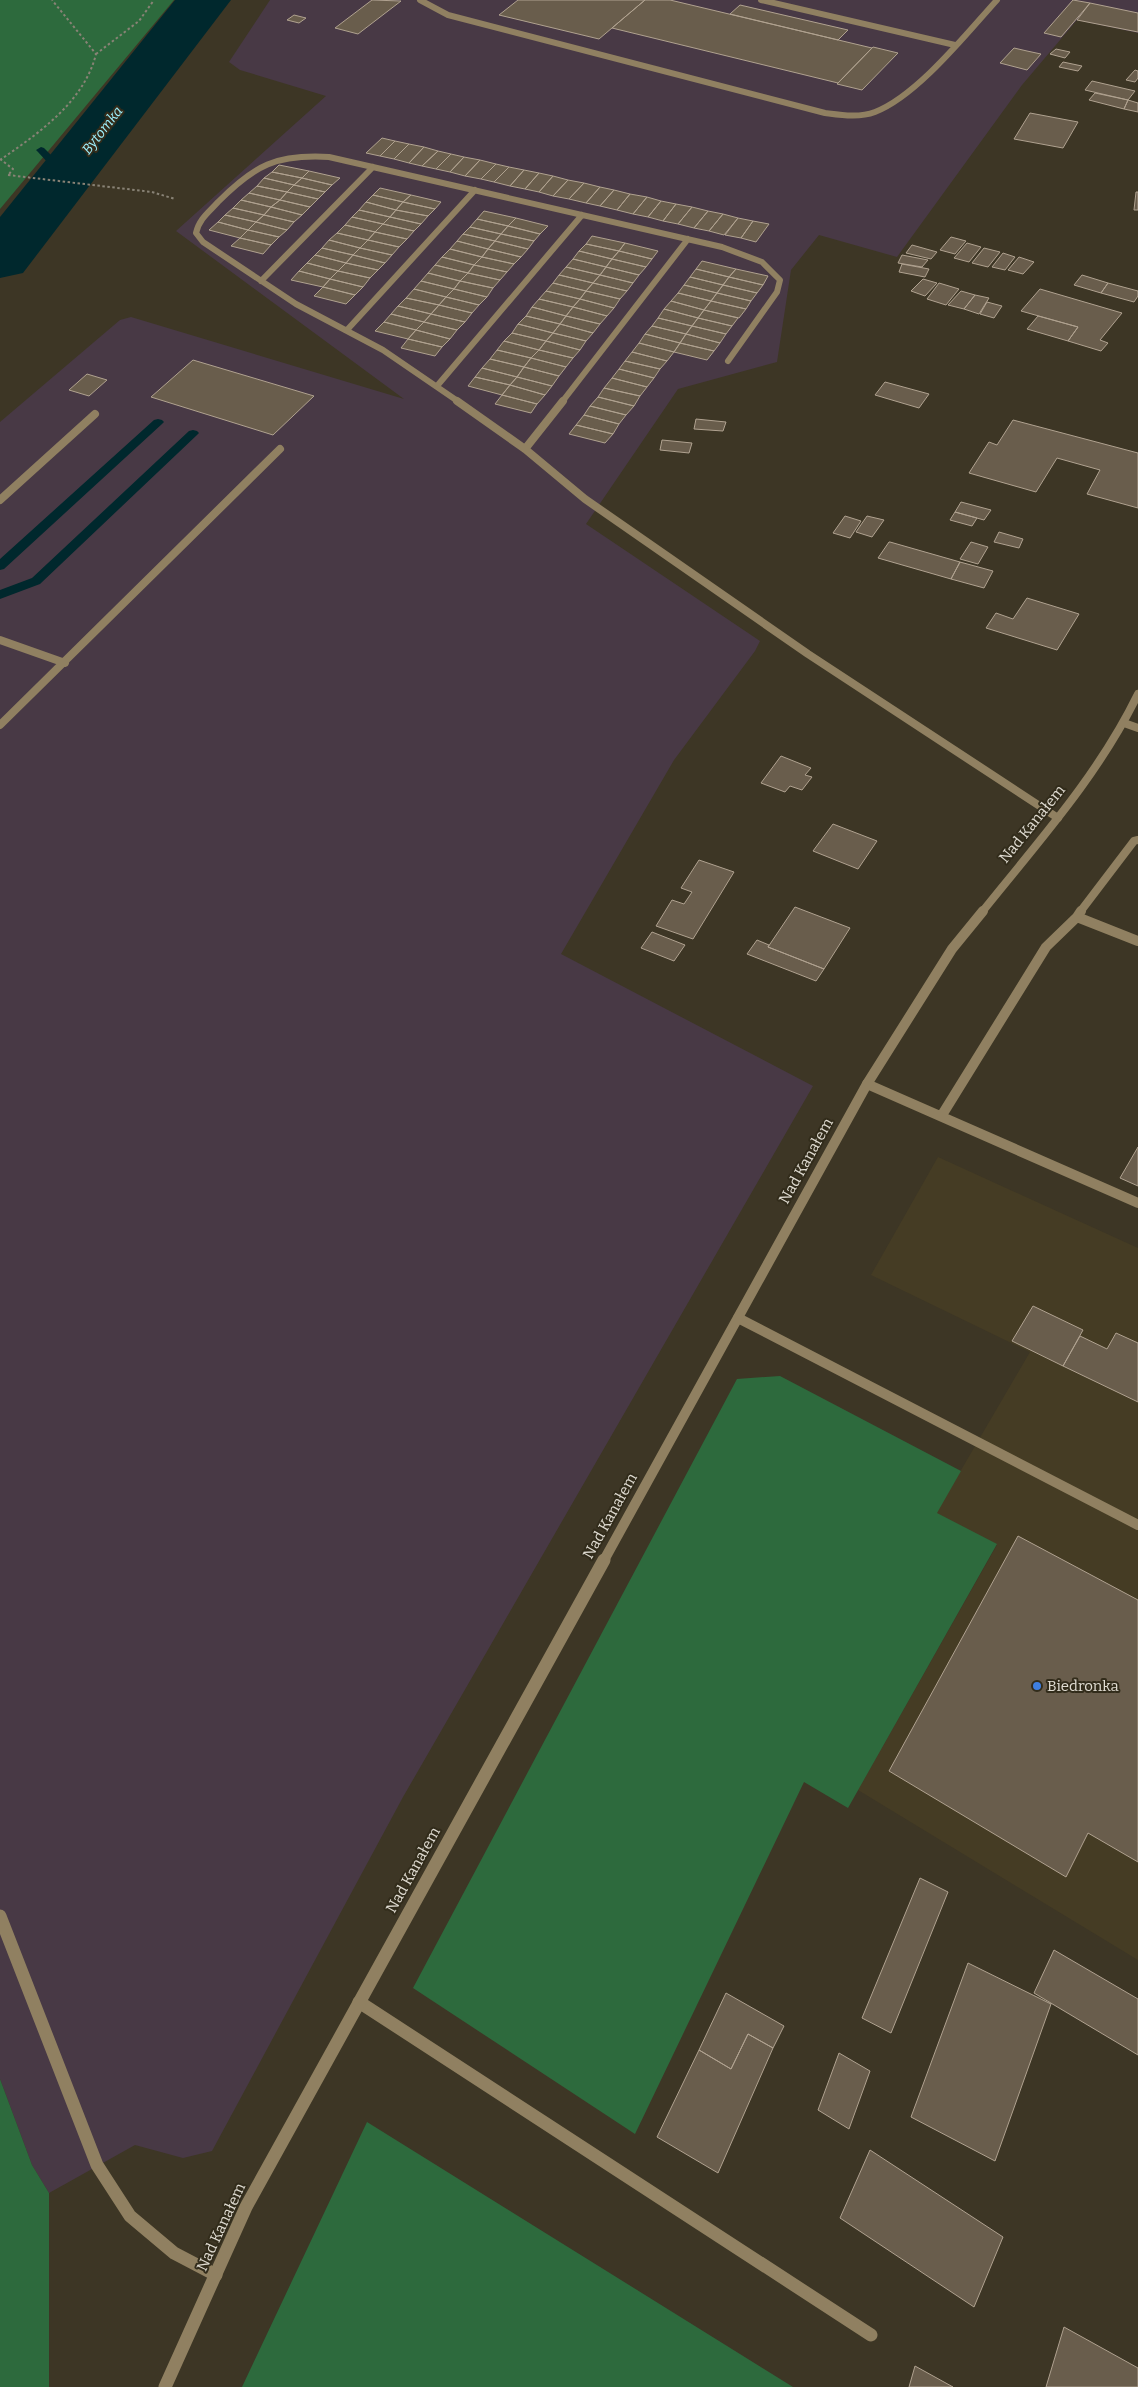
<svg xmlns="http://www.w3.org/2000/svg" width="1138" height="2387" font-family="Bitter,serif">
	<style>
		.built { fill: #453c24 }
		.industrial { fill: #483945 }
		.green { fill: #2d6a3d }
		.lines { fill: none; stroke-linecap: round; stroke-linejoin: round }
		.stream { fill: #00282d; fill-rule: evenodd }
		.river { fill: #00282d; fill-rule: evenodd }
		.building { fill: #695d4c; stroke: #b0a290 }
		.path { stroke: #898376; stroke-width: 2; stroke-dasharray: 2.5 2.5; stroke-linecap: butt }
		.lane-far3 { stroke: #908061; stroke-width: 6 }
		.lane-far2 { stroke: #908061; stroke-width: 8 }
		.lane-far1 { stroke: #908061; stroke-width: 10 }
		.lane { stroke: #908061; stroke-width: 13 }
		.street-far2 { stroke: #908061; stroke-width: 8 }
		.street-far1 { stroke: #908061; stroke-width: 10 }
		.street { stroke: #908061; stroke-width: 13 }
		.shop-dot { fill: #3f7fe0; stroke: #322c1b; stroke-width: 2 }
		.labels { text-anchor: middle; stroke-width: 4; stroke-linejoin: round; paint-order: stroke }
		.far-water-label { font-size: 14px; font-style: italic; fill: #9ef1fe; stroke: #322c1b }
		.street-label { font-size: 15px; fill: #e0dcd2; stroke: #322c1b }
		.poi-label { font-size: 15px; fill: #e0dcd2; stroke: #322c1b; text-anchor: start }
	</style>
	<rect width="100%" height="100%" fill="#3d3625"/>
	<path class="built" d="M938 1157 1138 1248V1960L858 1790 997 1545 936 1513 1030 1352 871 1275Z"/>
	<path class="industrial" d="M270 0H1138V33L1077 20 1022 85 897 257 819 235 791 270 777 362 678 389 586 524 760 641 755 651 674 760 561 954 813 1086 403 1797 212 2151 183 2158 135 2145 49 2193 32 2165 0 2079V422L120 320 131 317 404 399 176 231 326 96 240 70 229 62Z"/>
	<path class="green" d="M0 0H174L0 209Z
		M780 1376 961 1471 937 1513 997 1544 848 1808 804 1782 635 2134 413 1988 737 1379Z
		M0 2079 32 2165 49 2193V2387H0Z
		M367 2122 793 2387H242Z"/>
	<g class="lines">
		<path class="stream" d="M41 147 44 148 69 173V177H61L38 152 36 150Z
			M158 419 162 420 164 422 162 424 4 569 0 570V559L154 420Z
			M193 430 197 431 199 433 197 435 40 584 0 599V590L32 578 189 431Z"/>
		<path class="river" d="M175 0H231L23 273 0 278V217Z"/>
	</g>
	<path class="building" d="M372 0 401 1 358 34 335 28Z
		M518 0H645L599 39 499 15Z
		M645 0H670L872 48 838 83 612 28Z
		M1073 0 1090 3 1061 37 1044 33Z
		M1090 3 1138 13V32L1077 20Z
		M740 5 848 30 838 40 730 14Z
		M294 15 306 18 299 23 287 20Z
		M873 47 898 53 862 90 837 84Z
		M1014 48 1027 51 1041 54 1027 70 1000 63Z
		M1056 49 1070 52 1065 58 1050 54Z
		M1063 62 1082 66 1078 71 1059 67Z
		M1135 70 1138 71V78L1135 82 1126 80Z
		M1092 81 1135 91 1128 100 1085 90Z
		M1095 93 1128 100 1124 109 1089 100Z
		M1128 100 1138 103V112L1124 109Z
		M1030 113 1078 122 1063 148 1014 139Z
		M382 138 395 141 380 156 366 153Z
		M395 141 409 144 394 159 380 156Z
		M409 144 424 147 409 163 394 159Z
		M424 147 438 151 422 166 409 163Z
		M438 151 451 154 436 169 422 166Z
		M451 154 464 157 450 172 436 169Z
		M464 157 480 160 465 176 450 172Z
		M480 160 496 164 481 179 465 176Z
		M496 164 509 167 494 182 481 179Z
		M279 165 309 171 302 178 272 172Z
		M509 167 524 170 510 186 494 182Z
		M524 170 539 173 525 189 510 186Z
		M309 171 340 178 332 185 302 178Z
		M272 172 302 178 294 185 264 178Z
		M539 173 553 176 539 192 525 189Z
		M553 176 568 180 553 196 539 192Z
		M264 178 294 185 287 192 257 186Z
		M302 178 332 185 325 192 294 185Z
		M568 180 584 183 569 199 553 196Z
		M584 183 600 187 586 203 569 199Z
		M294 185 325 192 318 199 287 192Z
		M257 186 287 192 280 200 249 193Z
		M600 187 614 190 600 206 586 203Z
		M380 188 411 195 403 202 373 195Z
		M614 190 630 194 617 210 600 206Z
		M287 192 318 199 310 207 280 200Z
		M1136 192H1138V210H1134Z
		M249 193 280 200 271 207 241 200Z
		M630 194 647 197 633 214 617 210Z
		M373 195 403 202 396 210 366 202Z
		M411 195 441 202 435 209 403 202Z
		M647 197 661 201 648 217 633 214Z
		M241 200 271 207 264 215 233 208Z
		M280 200 310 207 302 215 271 207Z
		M661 201 676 204 663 221 648 217Z
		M366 202 396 210 390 217 359 210Z
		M403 202 435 209 428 216 396 210Z
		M676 204 692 207 678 224 663 221Z
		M271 207 302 215 294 222 264 215Z
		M692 207 708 211 694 228 678 224Z
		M233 208 264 215 256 222 225 215Z
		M359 210 390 217 383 224 352 217Z
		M396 210 428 216 421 224 390 217Z
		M484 211 516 218 508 226 477 219Z
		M708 211 723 214 709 231 694 228Z
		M723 214 738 218 724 235 709 231Z
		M225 215 256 222 248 230 218 222Z
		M264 215 294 222 287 230 256 222Z
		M352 217 383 224 375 232 345 225Z
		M390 217 421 224 414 231 383 224Z
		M516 218 548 226 540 234 508 226Z
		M738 218 753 221 741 238 725 235Z
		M477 219 508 226 501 234 470 227Z
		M753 221 769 224 756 242 741 238Z
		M218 222 248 230 240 238 209 230Z
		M256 222 287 230 279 237 248 230Z
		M383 224 414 231 407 239 375 232Z
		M345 225 375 232 368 240 337 233Z
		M508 226 540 234 534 241 501 234Z
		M470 227 501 234 495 241 463 234Z
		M248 230 279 237 271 245 240 238Z
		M375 232 407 239 399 247 368 240Z
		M337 233 368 240 360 248 329 240Z
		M463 234 495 241 488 249 457 241Z
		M501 234 534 241 528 249 495 241Z
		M592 236 625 243 619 251 586 244Z
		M951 237 966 241 955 254 940 250Z
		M240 238 271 245 263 254 231 246Z
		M329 240 360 248 353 255 322 248Z
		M368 240 399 247 392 255 360 248Z
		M457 241 488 249 482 257 450 249Z
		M495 241 528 249 521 257 488 249Z
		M625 243 658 251 652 259 619 251Z
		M967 243 981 247 969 262 954 258Z
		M586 244 619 251 612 259 579 251Z
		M912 245 937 252 931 259 906 253Z
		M322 248 353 255 346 263 315 255Z
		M360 248 392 255 385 263 353 255Z
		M984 248 1000 252 988 267 972 263Z
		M450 249 482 257 474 265 442 257Z
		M488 249 521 257 514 264 482 257Z
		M579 251 612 259 606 267 573 259Z
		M619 251 652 259 646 267 612 259Z
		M1003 253 1015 257 1005 270 992 267Z
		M315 255 346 263 338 271 307 263Z
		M353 255 385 263 378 270 346 263Z
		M902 255 928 260 922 267 898 263Z
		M442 257 474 265 468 273 435 265Z
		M482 257 514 264 507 272 474 265Z
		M1019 257 1034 262 1023 274 1008 270Z
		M573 259 606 267 600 275 566 267Z
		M612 259 646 267 639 275 606 267Z
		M702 261 736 269 729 277 696 269Z
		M307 263 338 271 330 279 299 271Z
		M346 263 378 270 370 278 338 271Z
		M902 264 929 269 925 277 899 272Z
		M435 265 468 273 460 281 428 273Z
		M474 265 507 272 500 280 468 273Z
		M566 267 600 275 593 283 559 275Z
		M606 267 639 275 633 283 600 275Z
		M696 269 729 277 723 285 690 277Z
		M736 269 768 276 763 285 729 277Z
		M299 271 330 279 323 287 291 280Z
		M338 271 370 278 363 287 330 279Z
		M428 273 460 281 454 289 421 281Z
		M468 273 500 280 493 288 460 281Z
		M559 275 593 283 586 291 553 283Z
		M600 275 633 283 627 291 593 283Z
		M1082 275 1108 283 1101 293 1074 285Z
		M690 277 723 285 717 293 684 285Z
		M729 277 763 285 757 293 723 285Z
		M330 279 363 287 355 295 323 287Z
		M923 279 937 283 925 296 911 291Z
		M421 281 454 289 446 297 414 289Z
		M460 281 493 288 487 297 454 289Z
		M553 283 586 291 580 299 546 291Z
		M593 283 627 291 620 299 586 291Z
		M939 283 959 289 946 305 927 299Z
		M1108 283 1138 291V296L1134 302 1101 293Z
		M684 285 717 293 711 301 678 293Z
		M723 285 757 293 751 301 717 293Z
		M323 287 355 295 346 304 314 296Z
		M414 289 446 297 439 305 406 298Z
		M454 289 487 297 479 305 446 297Z
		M1040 289 1122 313 1100 340 1108 343 1101 351 1068 341 1078 327 1021 311Z
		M546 291 580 299 573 307 539 299Z
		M586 291 620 299 614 308 580 299Z
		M961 291 975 295 964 309 948 305Z
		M678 293 711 301 704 310 671 301Z
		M717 293 751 301 746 309 711 301Z
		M975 295 989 298 979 314 964 309Z
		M446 297 479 305 472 313 439 305Z
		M406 298 439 305 431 314 398 306Z
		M539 299 573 307 566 316 532 307Z
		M580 299 614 308 607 316 573 307Z
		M671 301 704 310 698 318 664 309Z
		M711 301 746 309 739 318 704 310Z
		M987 302 1002 306 994 318 980 314Z
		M439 305 472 313 465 322 431 314Z
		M398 306 431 314 424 322 391 314Z
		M532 307 566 316 560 324 526 316Z
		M573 307 607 316 600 324 566 316Z
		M664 309 698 318 692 326 658 318Z
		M704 310 738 318 732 326 698 318Z
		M391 314 424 322 416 330 384 322Z
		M431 314 465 322 457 330 424 322Z
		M526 316 560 324 553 333 518 324Z
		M566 316 600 324 593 333 560 324Z
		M1038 316 1078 327 1068 341 1027 329Z
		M658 318 692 326 686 334 652 326Z
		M698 318 732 326 726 334 692 326Z
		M384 322 416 330 408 339 375 331Z
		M424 322 457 330 450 339 416 330Z
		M518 324 553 333 546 341 512 333Z
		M560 324 593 333 586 341 553 333Z
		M652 326 686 334 680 343 645 334Z
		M692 326 726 334 720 343 686 334Z
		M416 330 450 339 442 347 408 339Z
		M512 333 546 341 539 350 504 341Z
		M553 333 586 341 580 350 546 341Z
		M645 334 680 343 674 352 639 343Z
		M686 334 720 343 714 351 680 343Z
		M408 339 442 347 435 356 401 348Z
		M504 341 539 350 531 358 497 350Z
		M546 341 580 350 573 358 539 350Z
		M639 343 674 352 667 361 632 352Z
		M680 343 714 351 707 360 674 352Z
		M497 350 531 358 524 367 490 359Z
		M539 350 573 358 566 367 531 358Z
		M632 352 667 361 660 369 625 361Z
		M531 358 566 367 559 376 524 367Z
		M490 359 524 367 517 377 482 368Z
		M193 360 314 396 273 435 151 397Z
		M625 361 660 369 654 378 619 369Z
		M524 367 559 376 552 386 517 377Z
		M482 368 517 377 510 385 475 377Z
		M619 369 654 378 647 387 612 378Z
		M87 374 107 380 89 396 69 390Z
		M475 377 510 385 502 395 468 386Z
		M517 377 552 386 545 395 510 385Z
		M612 378 647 387 640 396 604 388Z
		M885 382 929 394 919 408 875 395Z
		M510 385 545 395 537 404 502 395Z
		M604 388 640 396 634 406 598 397Z
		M502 395 537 404 531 413 495 404Z
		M598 397 634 406 626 415 590 406Z
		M590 406 626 415 619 424 584 415Z
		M584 415 619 424 613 434 576 425Z
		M696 419 726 422 723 431 694 429Z
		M1013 420 1138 453V508L1087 494 1100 470 1057 458 1036 492 969 473 989 442 997 445Z
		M576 425 613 434 605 443 569 434Z
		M662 440 692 443 689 453 660 450Z
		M961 502 991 510 984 520 955 512Z
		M955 512 977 518 972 526 950 520Z
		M845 516 861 521 850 538 833 533Z
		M867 516 884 520 872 537 856 532Z
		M999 532 1023 539 1019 548 994 542Z
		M889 542H890L960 562 951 579 878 558Z
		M971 542 988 547 978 564 960 559Z
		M960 562 993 571 984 588 951 579Z
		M1027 598 1079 614 1057 650 986 628 996 613 1013 619Z
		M781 756 811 768 805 775 812 777 802 790 790 786 785 792 761 783Z
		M833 824 877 841 858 869 813 851Z
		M699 860 734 872 693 939 656 926 672 900 684 904 692 892 681 888Z
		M795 907 850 928 824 969 768 947Z
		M652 932 685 945 674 961 641 948Z
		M757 940 769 945 768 947 824 969 816 981 747 954Z
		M1138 1147V1186L1120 1178Z
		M1033 1306 1083 1330 1063 1366 1012 1341Z
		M1116 1333 1138 1343V1402L1063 1366 1080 1336 1107 1349Z
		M1018 1536 1138 1600V1862L1088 1833 1066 1877 889 1771Z
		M920 1878 948 1892 891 2033 862 2018Z
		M1054 1950 1138 1999V2055L1034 1993Z
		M968 1963 1051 2004 995 2161 911 2117Z
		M726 1993 784 2026 773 2048 748 2034 731 2069 699 2050Z
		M748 2034 773 2048 718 2173 657 2137 699 2050 731 2069Z
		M839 2053 870 2071 849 2129 818 2110Z
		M870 2150 1003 2237 974 2307 840 2218Z
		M1064 2327 1138 2368V2387H1046Z
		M915 2366 953 2387H909Z"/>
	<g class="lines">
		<path class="path" d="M96 54 139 21 154 0
			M0 159 13 169 9 174
			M0 160C39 133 84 102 96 54L52 0
			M8 175 152 192 175 199"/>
		<path class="lane-far3" d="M420 0 448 15 825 113C841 115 859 118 875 112 917 96 967 33 997 0
			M761 0 955 45
			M261 281 373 167
			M347 330 475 190
			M437 386 582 215
			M459 402 383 350 296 304 203 242 196 233C199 219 209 212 218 202 255 165 276 154 329 157L722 247 762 262 780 280 777 292 728 361
			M562 402 688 239"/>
		<path class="lane-far2" d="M457 401 525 449 585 499 808 654 1058 818
			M525 449 563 401
			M0 500 95 414
			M0 640 65 663
			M0 725 280 449
			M1080 912 1134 841 1138 840"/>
		<path class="lane-far1" d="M1081 911 1077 917 1138 941
			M867 1084 1138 1203
			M942 1115 1046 947 1077 917
			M738 1318 1138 1525"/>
		<path class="lane" d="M0 1916 97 2165 130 2216 174 2253 216 2275
			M359 2002 871 2335"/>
		<path class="street-far2" d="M1124 723 1138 728
			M982 912C1038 842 1098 776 1138 694"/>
		<path class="street-far1" d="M603 1562 867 1084 952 949 983 911"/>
		<path class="street" d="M165 2387 246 2207 604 1560"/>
	</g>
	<circle class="shop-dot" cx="1037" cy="1686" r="5"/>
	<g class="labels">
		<g class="far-water-label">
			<text transform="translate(102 130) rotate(-52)" y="5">Bytomka</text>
		</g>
		<g class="street-label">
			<text transform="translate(1032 824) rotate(-51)" y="5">Nad Kanałem</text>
			<text transform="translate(806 1161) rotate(-61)" y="5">Nad Kanałem</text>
			<text transform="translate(610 1516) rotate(-61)" y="5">Nad Kanałem</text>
			<text transform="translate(413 1870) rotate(-61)" y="5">Nad Kanałem</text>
			<text transform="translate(221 2227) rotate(-65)" y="5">Nad Kanałem</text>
		</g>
		<g class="poi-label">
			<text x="1047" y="1691">Biedronka</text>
		</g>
	</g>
</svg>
